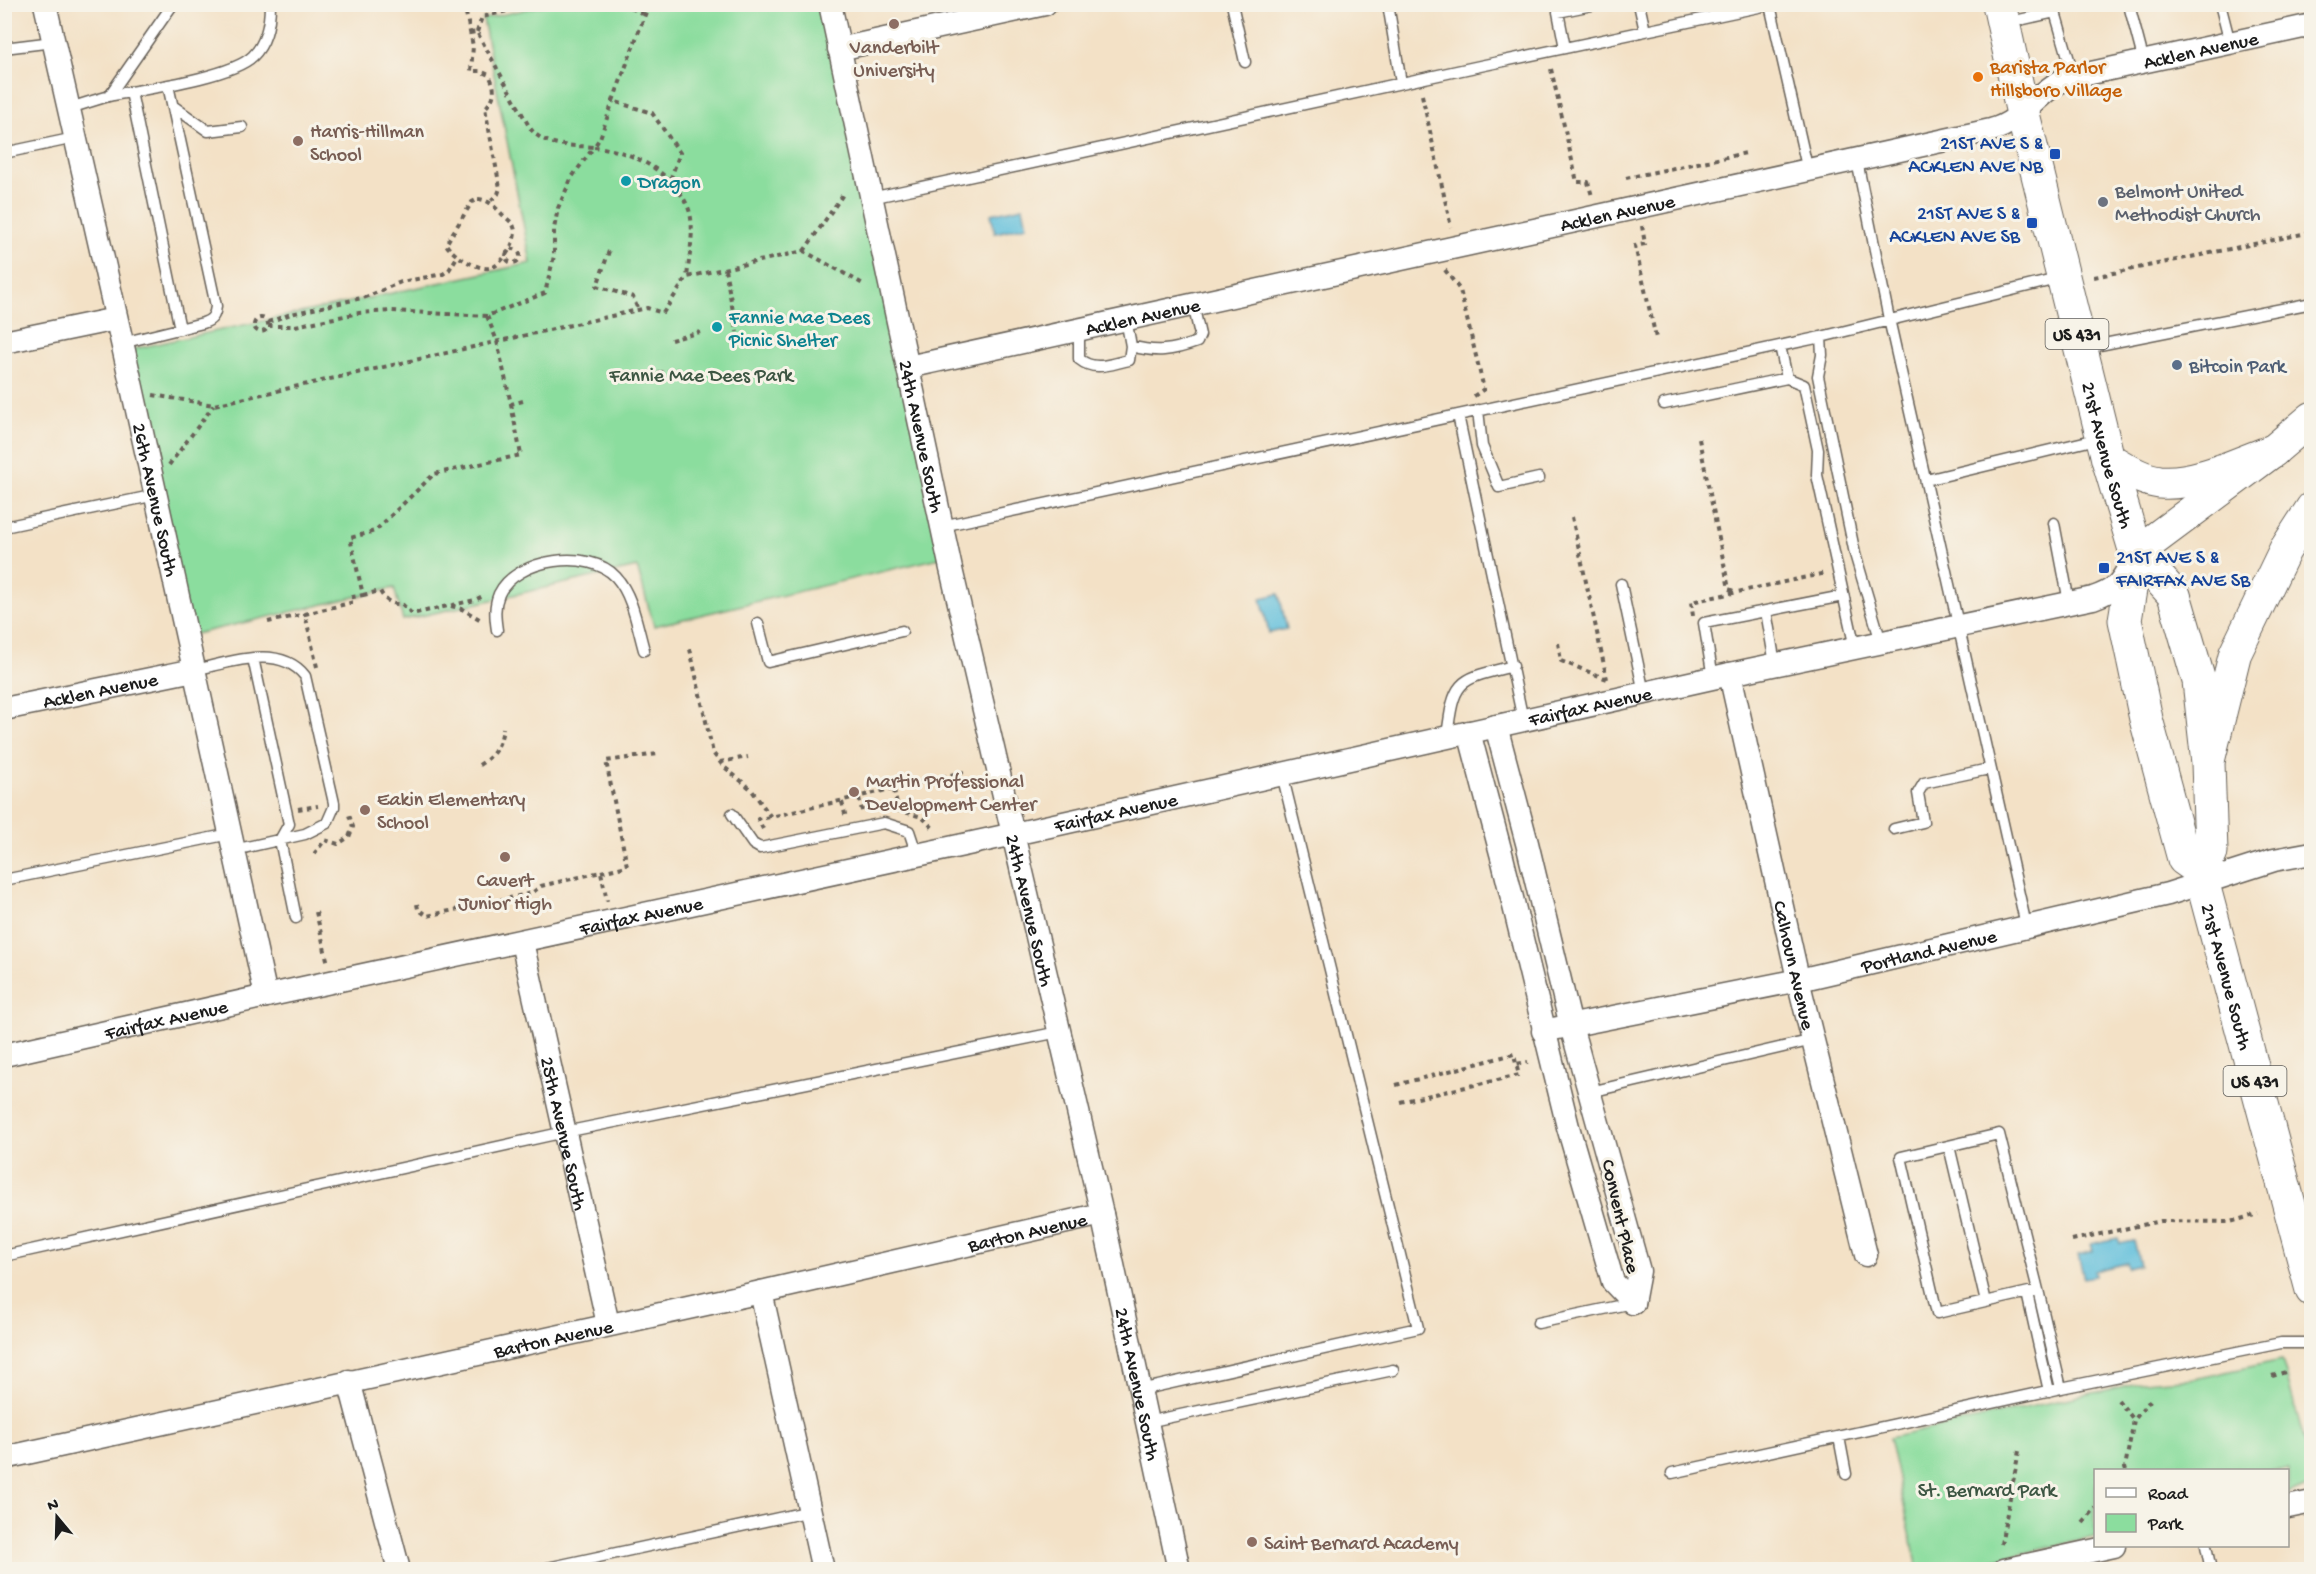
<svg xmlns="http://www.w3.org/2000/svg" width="2316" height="1574" font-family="'Gochi Hand',sans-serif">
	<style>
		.green { fill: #8bdd9e; stroke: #547c5d; stroke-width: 1.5 }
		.water { fill: #5dbedb; stroke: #3c6d7c; stroke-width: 1.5 }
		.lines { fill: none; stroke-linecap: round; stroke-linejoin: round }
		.service-casing { stroke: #676158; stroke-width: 13 }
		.minor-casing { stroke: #676158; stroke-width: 25 }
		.secondary-casing { stroke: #676158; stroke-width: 34 }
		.primary-casing { stroke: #676158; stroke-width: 35 }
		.path { stroke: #676158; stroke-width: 4; stroke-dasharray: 4.5 4.5; stroke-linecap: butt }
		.service { stroke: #fff; stroke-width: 10 }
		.minor { stroke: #fff; stroke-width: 22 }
		.secondary { stroke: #fff; stroke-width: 32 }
		.primary { stroke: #fff; stroke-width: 33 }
		.education-dot { fill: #8d6e63; stroke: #f7f3e8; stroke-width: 2 }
		.food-dot { fill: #e8710a; stroke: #f7f3e8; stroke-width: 2 }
		.transit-dot { fill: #1a4fb4; stroke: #f7f3e8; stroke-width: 2 }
		.culture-dot { fill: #0f9aa8; stroke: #f7f3e8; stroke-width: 2 }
		.worship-dot { fill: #6b7280; stroke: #f7f3e8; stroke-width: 2 }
		.service-dot { fill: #5c6f8a; stroke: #f7f3e8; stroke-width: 2 }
		.labels { text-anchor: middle; stroke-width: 6; stroke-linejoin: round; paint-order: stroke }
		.shield { fill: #f7f3e8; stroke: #5e5c59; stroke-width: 1.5 }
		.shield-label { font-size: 18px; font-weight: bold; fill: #1c1c1c }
		.education-label { font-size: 20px; fill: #785e54; stroke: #f7f3e8; text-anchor: start }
		.street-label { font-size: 20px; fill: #1c1c1c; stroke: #f7f3e8 }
		.food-label { font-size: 20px; fill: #c56008; stroke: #f7f3e8; text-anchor: start }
		.transit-label { font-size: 20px; fill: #164399; stroke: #f7f3e8; text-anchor: end }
		.culture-label { font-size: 20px; fill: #0d838f; stroke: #f7f3e8; text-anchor: start }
		.worship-label { font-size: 20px; fill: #5b616d; stroke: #f7f3e8; text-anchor: start }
		.service-label { font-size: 20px; fill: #4e5e75; stroke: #f7f3e8; text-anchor: start }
		.park-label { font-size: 20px; fill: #3d5643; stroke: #f7f3e8 }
	</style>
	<rect width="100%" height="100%" fill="#f7f3e8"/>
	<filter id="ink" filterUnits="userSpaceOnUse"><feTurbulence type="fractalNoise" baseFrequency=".0167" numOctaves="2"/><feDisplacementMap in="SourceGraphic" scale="12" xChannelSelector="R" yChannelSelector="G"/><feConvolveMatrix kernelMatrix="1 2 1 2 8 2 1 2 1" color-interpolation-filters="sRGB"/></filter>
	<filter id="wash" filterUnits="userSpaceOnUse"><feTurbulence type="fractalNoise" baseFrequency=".008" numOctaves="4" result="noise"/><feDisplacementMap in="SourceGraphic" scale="24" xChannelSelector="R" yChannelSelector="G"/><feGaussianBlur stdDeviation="1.35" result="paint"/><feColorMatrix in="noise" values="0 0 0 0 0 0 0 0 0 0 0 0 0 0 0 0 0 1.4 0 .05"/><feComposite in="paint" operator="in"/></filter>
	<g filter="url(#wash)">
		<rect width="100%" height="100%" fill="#f3e1c6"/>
		<path class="green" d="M549 4 831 5 948 556 654 626 637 567 403 620 394 588 186 636 124 351 531 263 483 19Z
			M2282 1360 2311 1464V1484L2288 1494V1470H2096L2095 1537 1953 1569H1918L1889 1438 2143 1382 2198 1378Z"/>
		<path class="water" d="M1023 207 1027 226 995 233 991 214Z
			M1279 594 1287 629 1269 633 1261 598Z
			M2118 1238 2120 1244 2134 1241 2140 1265 2128 1268 2127 1263 2094 1271 2095 1276 2084 1278 2078 1255 2093 1251 2091 1244Z"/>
	</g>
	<g filter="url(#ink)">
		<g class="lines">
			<defs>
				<path id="service" d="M1232 4 1245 62
					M1388 4 1401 83
					M1639 4 1645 31
					M2220 4 2230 43
					M1770 5 1808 171
					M2129 5 2144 62
					M2006 23 2055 12 2074 77
					M4 48 53 42
					M1565 48 1558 12 1597 4
					M131 92 180 329
					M109 96 173 4
					M173 106 208 131 242 127
					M69 108C83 104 98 99 113 95 145 89 232 77 253 56 267 42 270 22 270 4
					M4 153 75 138
					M1857 161 1889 319 2026 925
					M871 198 1480 66 1773 4
					M1079 329V359C1095 372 1110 364 1129 360L1131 346 1126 319
					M1821 337 1822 355 1818 376 1855 554 1881 642
					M122 343 203 323C212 320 215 316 216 306L168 85
					M1131 346C1156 353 1172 351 1197 342L1200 335 1193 304
					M1780 346 1787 378
					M2084 348 2312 303
					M1664 404 1787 378 1804 385 1818 450 1817 475 1855 648
					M1478 410 1482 446 1499 487 1539 478
					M1458 415 1523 720
					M1926 480 2101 438
					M2054 523 2069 602
					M942 526 1821 337 2061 278
					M4 527 156 495
					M1621 584 1644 693
					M1766 611 1775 664
					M758 623 768 662 902 631
					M497 630C495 617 494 606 499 594 516 558 590 548 616 577 633 596 637 626 644 650
					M253 658 289 824 280 840 296 918
					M194 670C229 663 279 643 305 676L334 803V807L327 823 305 834 234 850
					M1713 678 1704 623 1843 596
					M1447 737C1454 678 1458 680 1513 666
					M732 814 753 844 760 848 884 823 909 831 917 855
					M1894 829 1923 822 1918 793 1924 783 1989 769
					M4 880 230 834
					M1590 1092 1813 1040
					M1949 1146 1986 1302
					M4 1256 565 1132 1059 1032
					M2038 1290 1937 1313 1901 1157 1999 1134 2038 1290 2061 1388
					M2027 1293 2049 1391
					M1538 1323 1632 1303
					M1140 1390 1418 1328 1282 774
					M1147 1422 1393 1370
					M1839 1437 1846 1474
					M1672 1473 2061 1388 2281 1343H2312
					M2206 1546 2211 1570
					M538 1570 811 1511"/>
				<g id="minor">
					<path id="s1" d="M45 4 124 351 266 996"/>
					<path id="s2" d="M830 4 951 569 1102 1214 1179 1570"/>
					<path d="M839 49 1045 4"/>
					<path d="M4 342 116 319"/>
					<path id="s3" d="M908 367 1991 130C2024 122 2037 90 2068 78L2312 25"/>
					<path id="s4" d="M1730 674 1801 992 1866 1255"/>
					<path id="s5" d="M4 709 194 670"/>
					<path d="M1496 726 1527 843 1571 1026 1639 1271 1633 1303"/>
					<path d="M1469 732 1502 857 1568 1127 1613 1282 1633 1303"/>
					<path id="s6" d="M522 942 608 1324"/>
					<path id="s7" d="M1543 1031 1799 980 2168 894 2274 860 2312 853"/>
					<path id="s8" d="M4 1055 266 996 1014 834 1730 674 2093 598C2116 590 2120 584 2131 564"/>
					<path d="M761 1292 823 1570"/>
					<path d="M349 1381 399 1570"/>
					<path id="s9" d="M4 1458 761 1292 1102 1214"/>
					<path d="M2288 1507 2312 1502"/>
					<path d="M2004 1570 2114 1546"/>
				</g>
				<path id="secondary" d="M2136 553 2273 451 2312 418
					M2209 759 2235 654 2285 550 2312 508"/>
				<g id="primary">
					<path id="s10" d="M1999 4 2023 114 2108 459 2136 553 2174 595 2199 681 2208 763 2211 852 2201 871 2203 884 2312 1290"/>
					<path d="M2108 459C2124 468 2141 480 2160 482 2198 485 2238 463 2273 451"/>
					<path d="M2136 553 2125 620 2146 719 2184 859 2201 871"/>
				</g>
			</defs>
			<use href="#service" class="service-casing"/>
			<use href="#minor" class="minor-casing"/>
			<use href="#secondary" class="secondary-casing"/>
			<use href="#primary" class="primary-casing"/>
			<path class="path" d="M464 4 473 46 471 71H480L489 75C496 88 496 98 485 108L500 188 498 194 489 202
				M623 4 645 15
				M649 4 613 101 652 113 680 153 670 180
				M477 32 482 17 537 4
				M470 33 477 32 530 128C545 148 571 145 594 147L600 138 613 101
				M1551 69 1577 182H1588L1592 196
				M1422 95 1451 227
				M1626 178 1746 153
				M478 199C489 200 494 206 501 213 505 218 512 221 514 227 519 239 502 266 490 268 477 270 452 255 446 244L472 202Z
				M1642 226 1645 244 1635 246 1656 338
				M506 256a7 7 0 1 1 14 0a7 7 0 1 1-14 0Z
				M609 251 597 286 633 297 638 310
				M804 251 844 193
				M725 269 737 332
				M1445 270 1460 290 1484 389 1474 396
				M2094 277 2312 232
				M254 325a7 7 0 1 1 14 0a7 7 0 1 1-14 0Z
				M268 322 291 314 366 297 401 282 443 274 449 270 457 257
				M268 326H295L359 313 391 311 487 316
				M671 340 700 332
				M659 373 678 369
				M153 395 214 405 647 308 663 313 687 277 804 251 863 284
				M523 401 511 404 497 341 487 316 545 293 554 256V229L558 208 572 177 594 147C631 150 673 172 688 207 696 226 689 257 687 277
				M1699 439 1729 589 1736 592
				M169 465 214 405
				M1572 517 1607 679
				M363 595 380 591C385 601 392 605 402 604L412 614 475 600 483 596
				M451 606 462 609 481 620
				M1693 616 1691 602 1826 573
				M268 622 305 614
				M1558 643 1561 661 1607 679
				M690 649 713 753 723 766 751 789 771 817 968 771
				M317 667 305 614 354 602 353 597 363 595 350 538 375 531 434 474 521 455 511 404
				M720 762 748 757
				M479 765C494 756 501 745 503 728
				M894 790 898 810
				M859 798 863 815
				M842 802 846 818
				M298 809 318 806
				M897 810 922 817 933 828
				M763 829 758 819 771 817
				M314 854 325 840 338 844 349 837 353 827 348 812
				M601 872 627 866 606 761 658 754
				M417 904 418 909 427 916 532 893 541 886 601 872 607 901
				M316 912 328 964
				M1396 1085 1514 1054 1516 1064
				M1400 1102 1519 1075 1516 1064 1528 1062
				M2072 1240 2161 1221 2230 1222 2258 1214
				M2272 1376 2289 1371
				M2118 1400 2134 1420
				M2126 1470 2125 1467 2134 1420 2153 1397
				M2083 1522 2096 1508
				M2001 1544 2019 1451"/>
			<use href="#service" class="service"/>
			<use href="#minor" class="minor"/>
			<use href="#secondary" class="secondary"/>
			<use href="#primary" class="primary"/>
		</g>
	</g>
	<g class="education-dot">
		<circle cx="894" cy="24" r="6"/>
		<circle cx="298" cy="141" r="6"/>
		<circle cx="854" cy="792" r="6"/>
		<circle cx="365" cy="810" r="6"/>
		<circle cx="505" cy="857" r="6"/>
		<circle cx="1252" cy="1542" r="6"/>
	</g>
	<circle class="food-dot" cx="1978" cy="77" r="6"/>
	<g class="transit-dot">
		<rect x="2049" y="148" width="12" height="12" rx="3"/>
		<rect x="2026" y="217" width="12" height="12" rx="3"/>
		<rect x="2098" y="562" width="12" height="12" rx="3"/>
	</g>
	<g class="culture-dot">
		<circle cx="626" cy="181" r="6"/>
		<circle cx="717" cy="327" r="6"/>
	</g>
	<circle class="worship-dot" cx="2103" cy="202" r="6"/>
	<circle class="service-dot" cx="2177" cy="365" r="6"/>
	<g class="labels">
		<g class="shield">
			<rect x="2045.5" y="319" width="63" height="30" rx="4.5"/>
			<rect x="2223.5" y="1066" width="63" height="30" rx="4.5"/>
		</g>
		<g class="shield-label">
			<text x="2077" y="340">US 431</text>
			<text x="2255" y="1087">US 431</text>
		</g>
		<g class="education-label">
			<text x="894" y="53" text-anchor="middle">Vanderbilt<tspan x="894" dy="23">University</tspan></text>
			<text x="310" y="137">Harris-Hillman<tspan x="310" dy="23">School</tspan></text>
			<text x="866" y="787">Martin Professional<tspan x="866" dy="23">Development Center</tspan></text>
			<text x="377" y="805">Eakin Elementary<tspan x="377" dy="23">School</tspan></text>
			<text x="505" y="886" text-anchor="middle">Cavert<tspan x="505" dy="23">Junior High</tspan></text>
			<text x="1264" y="1549">Saint Bernard Academy</text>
		</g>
		<g class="street-label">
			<text dy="7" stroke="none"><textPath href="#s3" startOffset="1338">Acklen Avenue</textPath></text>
			<text dy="7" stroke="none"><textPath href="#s3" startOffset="726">Acklen Avenue</textPath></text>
			<text dy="7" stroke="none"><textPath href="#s3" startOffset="240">Acklen Avenue</textPath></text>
			<text dy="7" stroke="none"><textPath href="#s2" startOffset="442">24th Avenue South</textPath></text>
			<text dy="7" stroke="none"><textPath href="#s10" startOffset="464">21st Avenue South</textPath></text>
			<text dy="7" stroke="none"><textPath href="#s1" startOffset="508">26th Avenue South</textPath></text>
			<text dy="7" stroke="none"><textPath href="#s5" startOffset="98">Acklen Avenue</textPath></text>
			<text dy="7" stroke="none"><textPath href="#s8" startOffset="1624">Fairfax Avenue</textPath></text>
			<text dy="7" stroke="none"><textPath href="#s8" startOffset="1138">Fairfax Avenue</textPath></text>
			<text dy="7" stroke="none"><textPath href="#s2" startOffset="928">24th Avenue South</textPath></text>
			<text dy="7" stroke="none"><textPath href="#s8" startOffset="652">Fairfax Avenue</textPath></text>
			<text dy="7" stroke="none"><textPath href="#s7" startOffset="394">Portland Avenue</textPath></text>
			<text dy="7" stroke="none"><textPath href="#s4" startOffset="298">Calhoun Avenue</textPath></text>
			<text dy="7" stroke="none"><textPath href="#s10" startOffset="1014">21st Avenue South</textPath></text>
			<text dy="7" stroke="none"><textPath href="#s8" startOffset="166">Fairfax Avenue</textPath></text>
			<text dy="7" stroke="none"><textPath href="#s6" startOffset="196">25th Avenue South</textPath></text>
			<text transform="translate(1622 1216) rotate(77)" y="7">Convent Place</text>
			<text dy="7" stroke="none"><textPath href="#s9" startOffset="1048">Barton Avenue</textPath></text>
			<text dy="7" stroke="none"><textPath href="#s9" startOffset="562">Barton Avenue</textPath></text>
			<text dy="7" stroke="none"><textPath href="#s2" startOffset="1414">24th Avenue South</textPath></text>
		</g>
		<g class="food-label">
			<text x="1990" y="73">Barista Parlor<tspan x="1990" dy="23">Hillsboro Village</tspan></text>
		</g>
		<g class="transit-label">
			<text x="2043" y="149">21ST AVE S &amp;<tspan x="2043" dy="23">ACKLEN AVE NB</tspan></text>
			<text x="2020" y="219">21ST AVE S &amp;<tspan x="2020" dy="23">ACKLEN AVE SB</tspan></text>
			<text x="2116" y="563" text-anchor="start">21ST AVE S &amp;<tspan x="2116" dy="23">FAIRFAX AVE SB</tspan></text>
		</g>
		<g class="culture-label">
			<text x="638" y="188">Dragon</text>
			<text x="729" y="323">Fannie Mae Dees<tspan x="729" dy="23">Picnic Shelter</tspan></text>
		</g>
		<g class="worship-label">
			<text x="2115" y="197">Belmont United<tspan x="2115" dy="23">Methodist Church</tspan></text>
		</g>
		<g class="service-label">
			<text x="2189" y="372">Bitcoin Park</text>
		</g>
		<g class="park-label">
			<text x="701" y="381">Fannie Mae Dees Park</text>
			<text x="1987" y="1496">St. Bernard Park</text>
		</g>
	</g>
	<rect width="2316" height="1574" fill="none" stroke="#f7f3e8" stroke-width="24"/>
	<rect x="2094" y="1469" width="195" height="78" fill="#f7f3e8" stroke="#9f9d96" stroke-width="1.5"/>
	<rect x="2106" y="1488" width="30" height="9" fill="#ffffff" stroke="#9f9d96" stroke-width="1.5"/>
	<text x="2148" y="1499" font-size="18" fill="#1c1c1c">Road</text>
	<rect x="2106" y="1514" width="30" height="18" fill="#8bdd9e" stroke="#9f9d96" stroke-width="1.5"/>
	<text x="2148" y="1529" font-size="18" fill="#1c1c1c">Park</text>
	<g transform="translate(57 1517) rotate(341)" stroke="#f7f3e8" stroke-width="4.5" paint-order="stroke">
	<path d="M0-4.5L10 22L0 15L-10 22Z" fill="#1c1c1c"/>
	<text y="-9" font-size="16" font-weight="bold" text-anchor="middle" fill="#1c1c1c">N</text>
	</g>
</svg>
